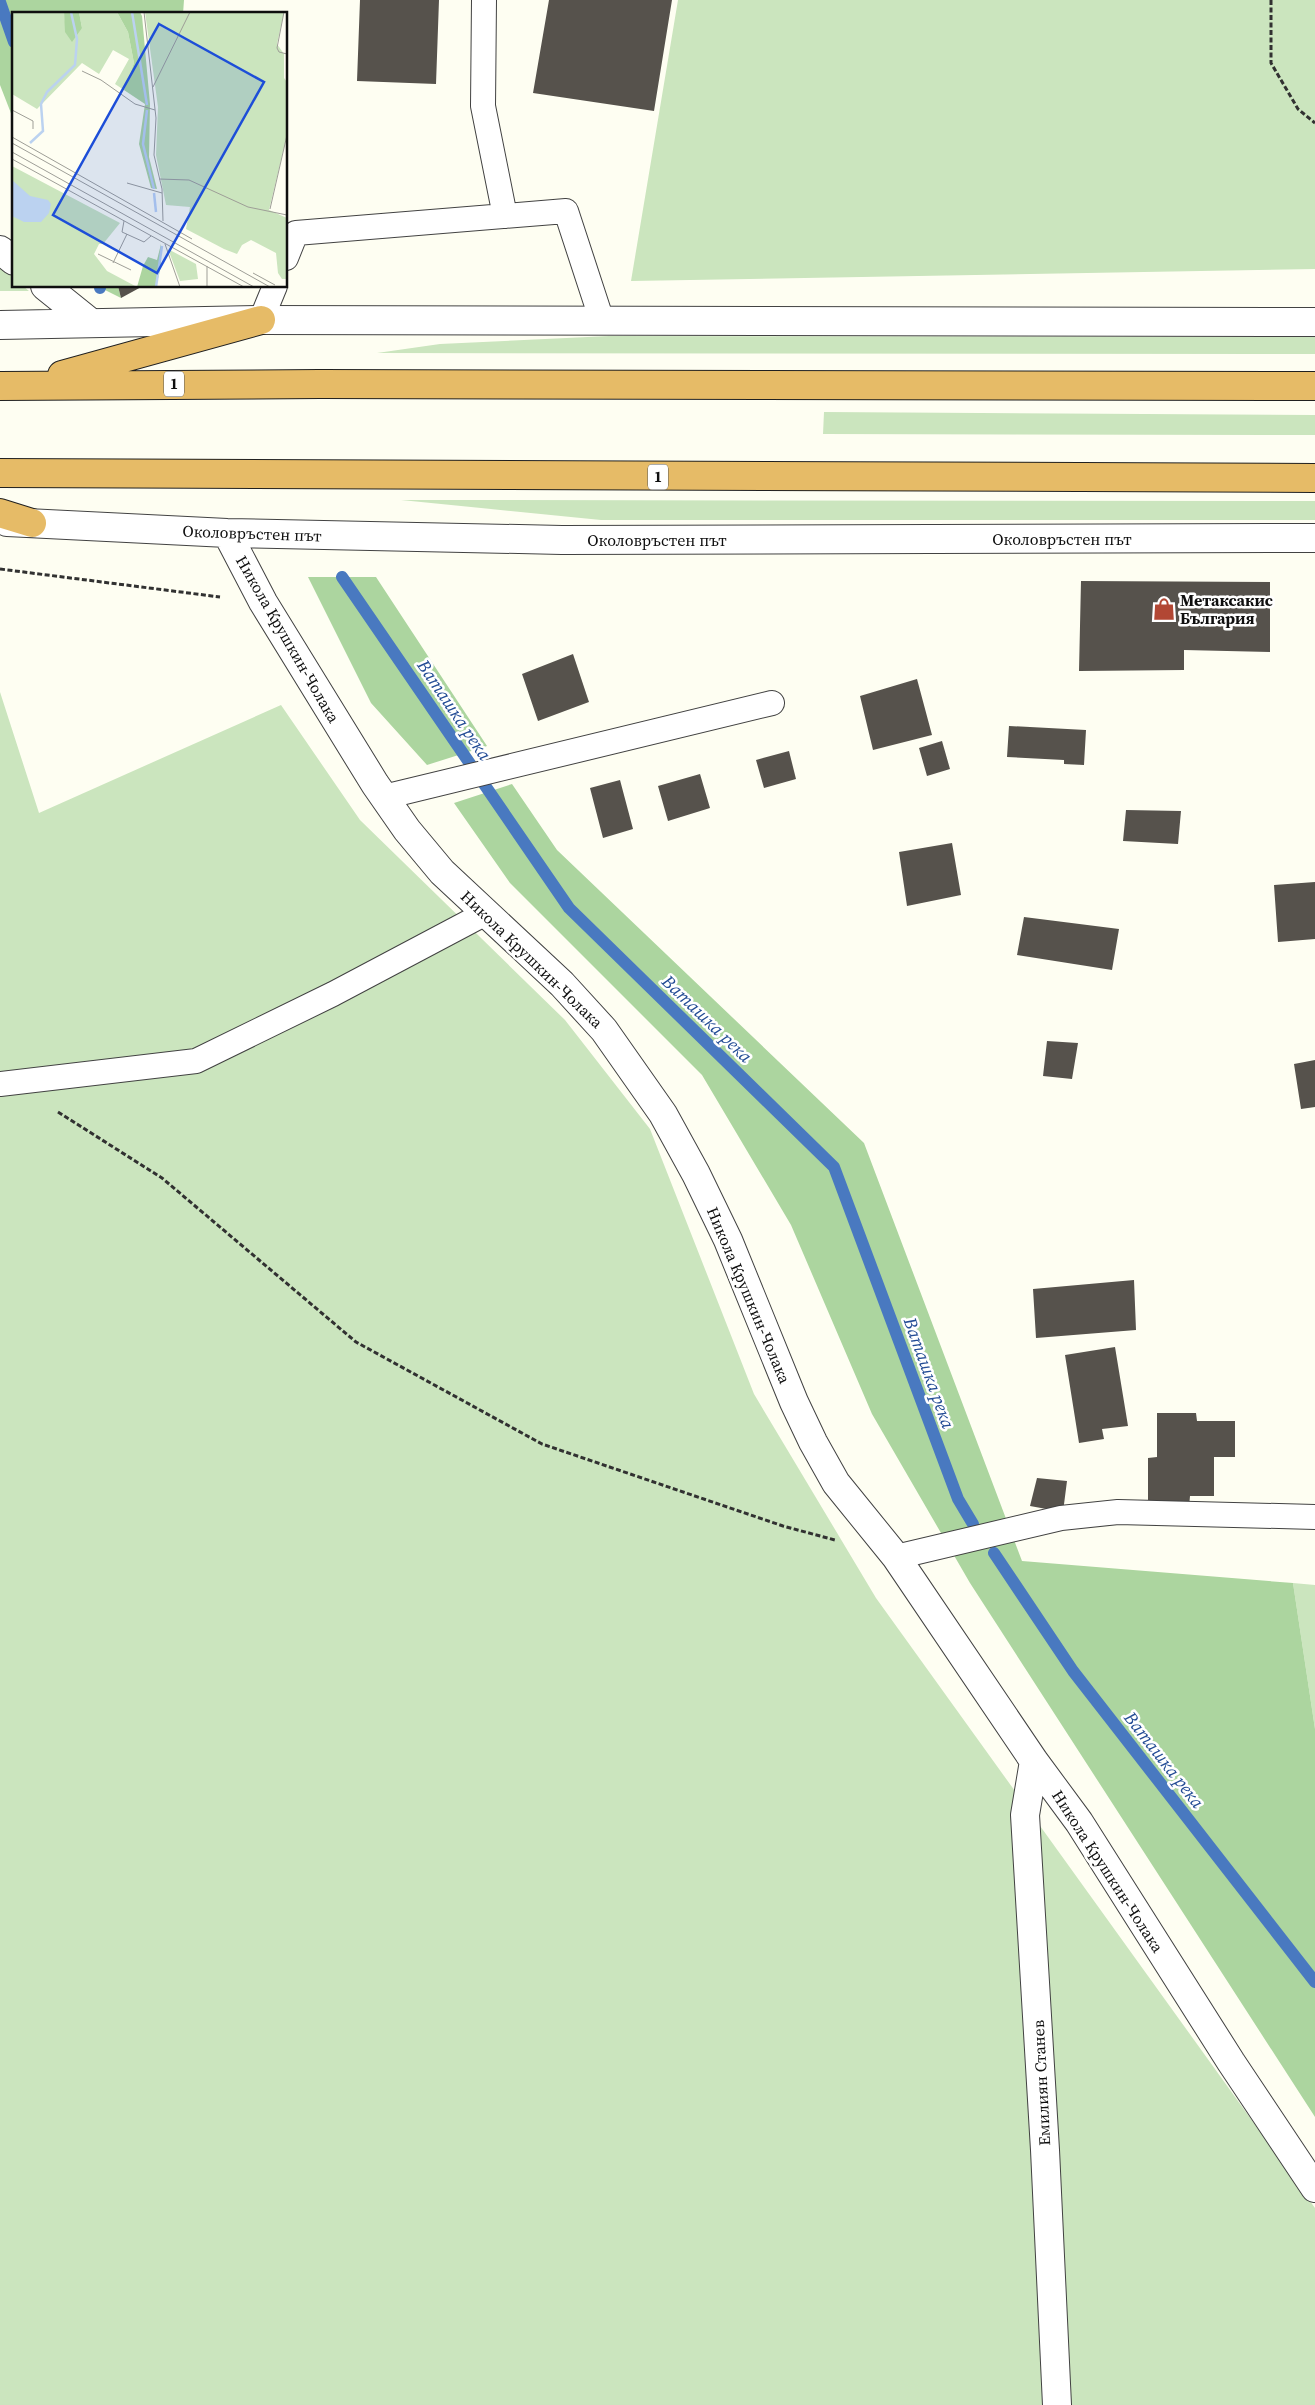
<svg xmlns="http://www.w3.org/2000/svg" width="1315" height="2405" font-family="'Source Serif 4',serif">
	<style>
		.green { fill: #cbe5be }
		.forest { fill: #acd59f }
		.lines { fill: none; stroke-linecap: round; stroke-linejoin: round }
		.stream { stroke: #4979c0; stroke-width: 12 }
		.building { fill: #56524c }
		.lane-casing { stroke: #424242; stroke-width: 26 }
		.street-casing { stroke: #424242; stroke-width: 30 }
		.highway-casing { stroke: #202020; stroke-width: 30 }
		.path { stroke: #313131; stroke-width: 3; stroke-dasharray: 5 2.5; stroke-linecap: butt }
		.lane { stroke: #fff; stroke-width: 24 }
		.street { stroke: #fff; stroke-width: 28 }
		.highway { stroke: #e6bb67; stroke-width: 28 }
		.labels { text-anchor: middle; stroke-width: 5; stroke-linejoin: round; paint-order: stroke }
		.shield { fill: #fff; stroke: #575757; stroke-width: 1 }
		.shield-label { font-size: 15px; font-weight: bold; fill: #0f0f0f }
		.street-label { font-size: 16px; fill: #0f0f0f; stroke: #fff }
		.poi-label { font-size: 16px; font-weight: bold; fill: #0f0f0f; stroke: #fff; text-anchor: start }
		.water-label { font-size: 18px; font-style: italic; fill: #234c95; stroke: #fff }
		.inset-river { fill: none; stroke: #bbd2f0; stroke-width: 2.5 }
		.inset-road { fill: none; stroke: #9e9e97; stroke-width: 1 }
		.view { fill: #1d4ed8; fill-opacity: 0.15; stroke: #1d4ed8; stroke-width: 2.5 }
		.inset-edge { fill: none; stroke: #0f0f0f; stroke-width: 2.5 }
	</style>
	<rect width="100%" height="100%" fill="#fefef2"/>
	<path class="green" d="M678 0H1315V269L631 281Z
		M0 266 14 278V286H23L29 291H0Z
		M609 336 1315 337V354L377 353 440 344Z
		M824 412 1315 415V435L823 434Z
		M401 500 1315 501V520H601Z
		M0 692 39 813 281 705 360 820 565 1020 650 1129 754 1394 876 1598 1315 2208V2405H0Z
		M1293 1583 1315 1585V1729Z"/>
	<path class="forest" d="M0 0H184L183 14H14V121L0 85Z
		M97 286H118L121 298Z
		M308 577H376L487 746 427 765 371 703Z
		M512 784 557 850 864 1143 1022 1561 1293 1583 1315 1729V2117L970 1583 872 1414 791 1225 702 1075 510 883 454 803Z"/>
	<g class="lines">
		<path class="stream" d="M0 2 14 42
			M100 286V288
			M342 577 569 908 834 1167 958 1499 973 1524
			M994 1553 1073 1671 1315 1982"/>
	</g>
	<path class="building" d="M360 0H439L436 84 357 81Z
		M549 0H672L654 111 533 93Z
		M118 286H143L121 298Z
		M1081 581 1270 582V652L1184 650V670L1079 671Z
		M573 654 589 702 538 721 522 674Z
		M917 679 932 735 873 750 860 696Z
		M1009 726 1086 730 1084 765 1064 764V760L1007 757Z
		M942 741 950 769 927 776 919 748Z
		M789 751 796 779 764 788 756 760Z
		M700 774 710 808 668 821 658 786Z
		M620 780 633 829 603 838 590 788Z
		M1126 810 1181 811 1178 844 1123 841Z
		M952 843 961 895 907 906 899 852Z
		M1315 882V939L1278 942 1274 885Z
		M1024 917 1119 929 1112 970 1017 955Z
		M1047 1041 1078 1043 1072 1079 1043 1076Z
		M1315 1060V1107L1301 1109 1294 1064Z
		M1134 1280 1136 1330 1036 1338 1033 1289Z
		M1115 1347 1128 1426 1102 1429 1104 1439 1079 1443 1065 1355Z
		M1157 1413H1196L1197 1421H1235V1457H1214V1496H1190L1189 1507H1148V1458L1157 1457Z
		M1037 1478 1067 1481 1063 1512 1030 1506Z"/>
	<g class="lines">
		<defs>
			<path id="lane" d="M484 0 483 106 505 216
				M286 258 296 233 566 211 602 321
				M261 320 275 286
				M384 797 772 703
				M0 1084 196 1061 333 994 486 913
				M896 1557 1061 1518 1118 1512 1315 1517"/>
			<path id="street" d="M0 250 14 261
				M45 286 91 323
				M0 325 261 320 1315 322
				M7 522 227 533 562 540 1315 538
				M227 533 263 602 375 784 407 830 442 872 562 984 604 1030 663 1114 696 1174 728 1240 794 1402 813 1442 836 1483 896 1557 1034 1761 1079 1822 1231 2062 1315 2188
				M1034 1761 1025 1815 1045 2150 1057 2405"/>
			<path id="highway" d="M62 375 261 320
				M0 386 320 384 1315 386
				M0 473 1315 478
				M0 513 32 523"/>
		</defs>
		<use href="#lane" class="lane-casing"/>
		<use href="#street" class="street-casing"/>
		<use href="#highway" class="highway-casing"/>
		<path class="path" d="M1271 0V63L1298 109 1315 123
			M0 569 220 597
			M58 1112 162 1178 356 1342 542 1444 783 1526 835 1540"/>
		<use href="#lane" class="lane"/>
		<use href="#street" class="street"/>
		<use href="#highway" class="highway"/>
	</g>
	<defs>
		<symbol id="shop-bare" viewBox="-9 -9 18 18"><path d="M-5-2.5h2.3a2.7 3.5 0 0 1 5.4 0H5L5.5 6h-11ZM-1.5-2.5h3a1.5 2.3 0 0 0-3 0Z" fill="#b24734" stroke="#fff" stroke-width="2.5" paint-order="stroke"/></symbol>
	</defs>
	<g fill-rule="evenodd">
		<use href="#shop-bare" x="1148" y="593" width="32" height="32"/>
	</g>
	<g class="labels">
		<g class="shield">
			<rect x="164" y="371.5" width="20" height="25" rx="4"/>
			<rect x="648" y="464.5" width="20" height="25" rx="4"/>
		</g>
		<g class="shield-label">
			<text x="174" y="389">1</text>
			<text x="658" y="482">1</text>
		</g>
		<g class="street-label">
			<text transform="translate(252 533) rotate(2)" y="6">Околовръстен път</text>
			<text x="1062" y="545">Околовръстен път</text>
			<text x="657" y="546">Околовръстен път</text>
			<text transform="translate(288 639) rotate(60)" y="6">Никола Крушкин-Чолака</text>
			<text transform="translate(532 959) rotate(44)" y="6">Никола Крушкин-Чолака</text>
			<text transform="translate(749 1295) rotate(67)" y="6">Никола Крушкин-Чолака</text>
			<text transform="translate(1108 1871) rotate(57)" y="6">Никола Крушкин-Чолака</text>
			<text transform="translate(1041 2083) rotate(-93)" y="6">Емилиян Станев</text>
		</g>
		<g class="poi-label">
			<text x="1180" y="606">Метаксакис<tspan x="1180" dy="18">България</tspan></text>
		</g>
		<g class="water-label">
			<text transform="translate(454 710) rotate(56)" y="6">Ваташка река</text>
			<text transform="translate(707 1019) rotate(44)" y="6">Ваташка река</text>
			<text transform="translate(929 1373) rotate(70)" y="6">Ваташка река</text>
			<text transform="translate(1164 1760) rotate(52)" y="6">Ваташка река</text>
		</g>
	</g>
	<g transform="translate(12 12)">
		<rect width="275" height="275" fill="#fefef2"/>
		<path d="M0 0H52L54 20 70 16 67 0H105L116 20 122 51 112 78 103 72 117 47 101 38 87 62 70 51 25 97 0 82ZM133 0H272L265 32 272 42V66L275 70V123L257 198 275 206V267H270L266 261 264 241 239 228 230 233 225 242 212 237 174 217 178 195 154 193 144 143 146 95ZM0 154 108 211 91 232H87L82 242 95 259 125 275H0ZM156 237 184 252 186 267 168 269Z" fill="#cbe5be"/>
		<path d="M52 0H67L70 16 60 30 53 20ZM105 0H128L130 4 138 92 137 145 145 177 139 176 127 132 133 92 112 78 122 51 116 20ZM149 232V254L144 275H125L131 254 136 245 145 248Z" fill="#acd59f"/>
		<path d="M0 168 18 184 36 188 39 192 37 201 29 210H12L0 204Z" fill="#bbd2f0"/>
		<path class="inset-river" d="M120 0 135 93M135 98 131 132 142 177M18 131 31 119 29 92 35 80 63 53 65 27 59 0M142 181 144 200M144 275 150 234"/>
		<path class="inset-road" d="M132 0 144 106 142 143 150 177 151 209M272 0 265 36 267 40 275 42M70 59 89 68 123 92 143 98M141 75 178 0M0 98 21 109V117M0 125 180 227M0 131 258 275M0 140 242 275M0 147 232 275M147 167 177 168 236 195 275 203M115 171 150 181M258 197 275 123M112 209 110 220 132 230 139 224M153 232 168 275M86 242 119 258M101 251 115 222M195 254V275M241 261 263 273"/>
		<path class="view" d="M147 12 252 70 145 261 41 203Z"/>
		<rect width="275" height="275" class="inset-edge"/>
	</g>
</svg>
